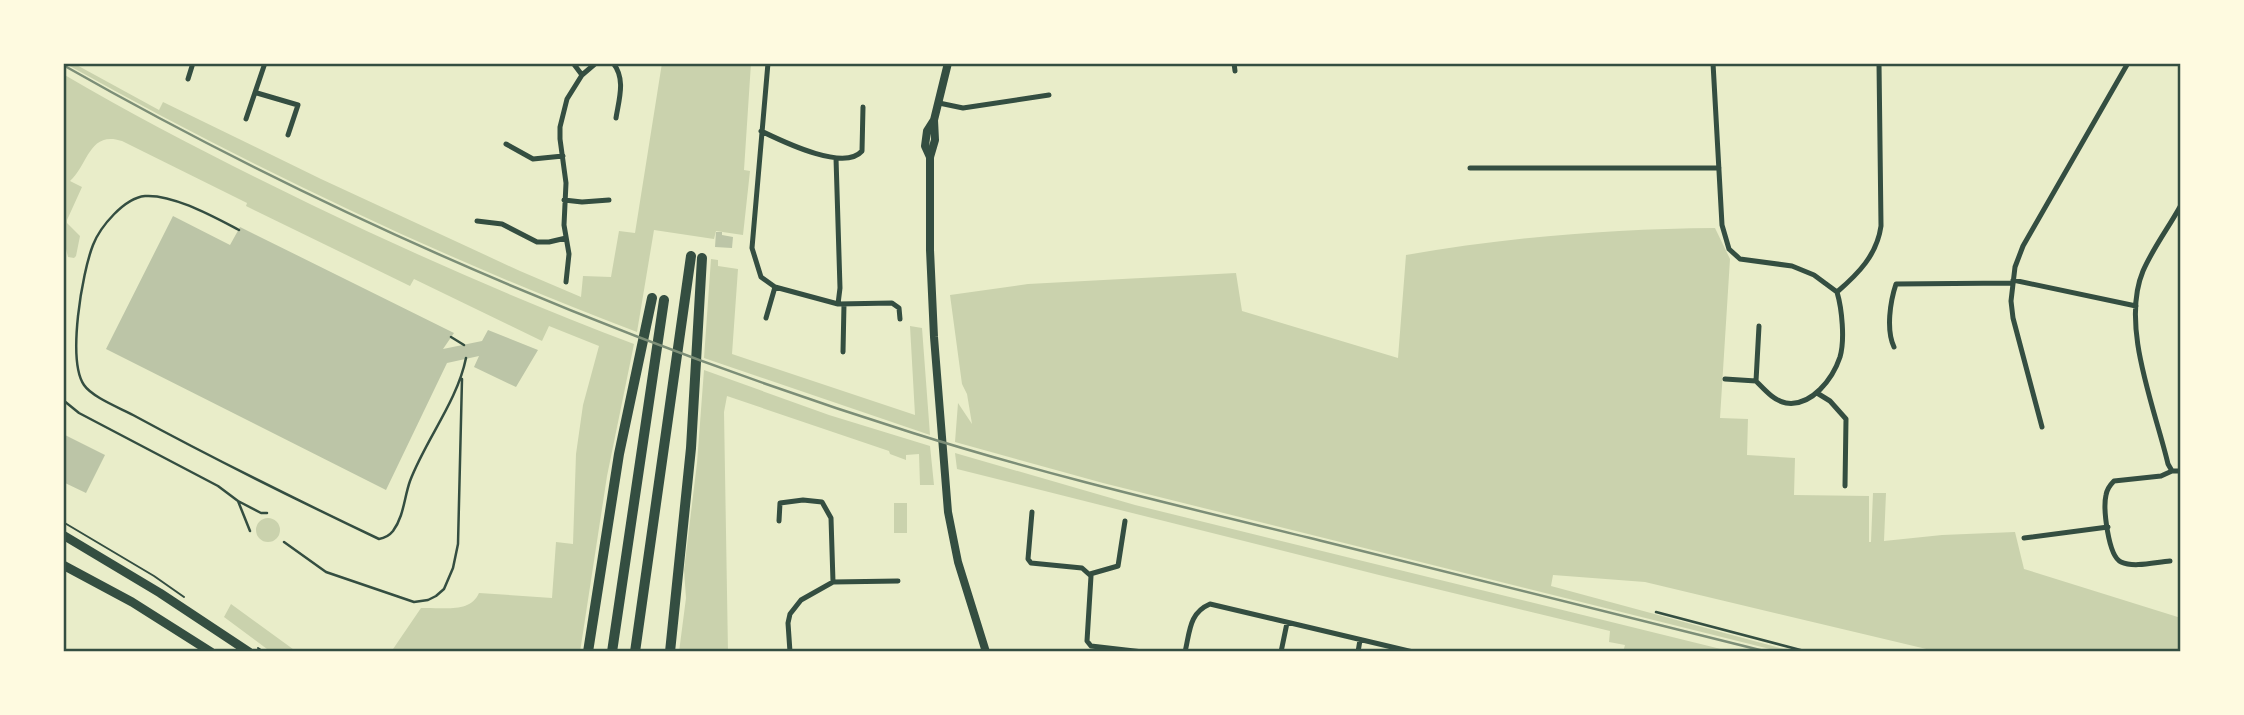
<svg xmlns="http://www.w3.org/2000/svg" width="2244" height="715" font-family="Roboto,sans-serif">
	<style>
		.green { fill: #cad2ad }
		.building { fill: #bcc5a7 }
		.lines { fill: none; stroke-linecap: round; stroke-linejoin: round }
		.path { stroke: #344e41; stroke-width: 2 }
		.service { stroke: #344e41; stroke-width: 2.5 }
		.minor { stroke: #344e41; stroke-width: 5 }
		.primary { stroke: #344e41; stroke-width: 8 }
		.trunk { stroke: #344e41; stroke-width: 9 }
		.motorway { stroke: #344e41; stroke-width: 10 }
		.rail { stroke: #7c8e77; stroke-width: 2.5 }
		.neatline { fill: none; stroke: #344e41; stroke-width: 2.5 }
	</style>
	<rect width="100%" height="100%" fill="#e9edc9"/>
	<path class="green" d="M69 63H73L159 110 163 102 321 179 520 271 581 297 583 276 611 277 619 231 635 233 662 63H751L744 170 750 171 743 235 716 231 714 239 654 230 637 332C441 258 253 168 68 65Z
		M63 74C144 122 228 164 312 205 418 256 525 303 634 344L607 476 580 652H391L421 608C441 607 470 614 479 593L552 598 556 542 573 544 576 454 583 405 599 346 549 326 542 341 414 279 410 286 246 206 247 203 241 200 122 141C89 130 88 165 70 181L82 187 67 220V223L80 236 76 256 74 258 68 257 63 237Z
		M1715 228 1730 259 1720 418 1748 419 1747 455 1795 458 1794 495 1869 496V542H1871L1873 493H1886L1884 541 1942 535 2015 532 2024 569 2181 618V652H1939L1645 582 1553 575 1551 586 1795 652H1782L1103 483 955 442 958 403 972 424 967 394 962 384 950 295 1028 284 1236 273 1242 311 1398 358 1406 255C1508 237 1611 229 1715 228Z
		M711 259 718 260V266L738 269 732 354 915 415 910 326 922 328 930 435 704 358Z
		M704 370 829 415 930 446 934 485H920L919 454 906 455V460L890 454 889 451 727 396 724 412 728 652H679L686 598 684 570 697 463Z
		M955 453 1135 505 1733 652H1623L1625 645 1609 642 1610 631 1379 575 957 469Z
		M894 503H907V533H894Z
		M256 530a12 12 0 1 1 24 0a12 12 0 1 1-24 0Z
		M231 604 297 652H271L224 617Z"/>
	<path class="building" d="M173 216 230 245 240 227 454 333 443 349 482 341 488 330 538 350 516 387 474 367 479 356 447 363 386 490 106 349Z
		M716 232H722V235L733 237 732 248 715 247Z
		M63 434 105 455 86 493 63 482Z"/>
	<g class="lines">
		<path class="path" d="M63 522 154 576 184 597
			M258 648 264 652"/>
		<path class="service" d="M239 230C214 217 173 194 145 196 124 198 100 227 93 245 82 273 67 360 84 385 92 397 120 408 133 415 214 459 297 500 379 539 385 538 389 536 393 531 404 516 404 498 410 481 426 439 457 402 466 358
			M451 337 464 345
			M63 400 79 413 218 486 238 501
			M250 531 238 501 261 513H267
			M284 542 326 572 414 602 428 600 436 596 444 589 453 568 458 544 462 379
			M1656 612 1808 652"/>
		<path class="minor" d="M613 63C626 79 619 99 616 118
			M768 63 752 248 761 277 775 287 838 304 892 303 899 308 900 319
			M1234 63 1235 71
			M1713 63 1722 225 1729 249 1740 259 1792 266 1814 275 1837 292C1842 309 1845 340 1840 357 1833 378 1812 407 1786 403 1774 401 1764 389 1756 381L1725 379
			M582 75 596 63
			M188 79 193 63
			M257 93 298 105 288 135
			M939 103 963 108 1049 95
			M246 119 265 63
			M761 131C782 141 844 172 862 151L863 107
			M506 144 533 159 563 156
			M836 158 840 288 838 304
			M1470 168H1719
			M564 200 582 202 609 200
			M477 221 502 224 537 242H549L566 238
			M2013 280 2136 306
			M566 282 569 254 564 225 566 183 560 139V127L567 99 582 75 573 63
			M1837 292C1858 274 1877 255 1881 226L1879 63
			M766 318 775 287
			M1894 347C1886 330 1890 302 1896 284L2012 283
			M843 352 844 304
			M1756 381 1759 326
			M1817 393 1830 401 1846 419 1845 486
			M2042 427 2013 318 2011 301 2015 267 2023 246 2128 63
			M2172 471 2168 464C2155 408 2120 326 2143 271 2153 248 2169 227 2181 205
			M1032 512 1028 559 1031 563 1082 568 1091 576 1087 641 1091 646 1143 652
			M779 521 780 503 803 500 822 502 831 518 833 582
			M2024 538 2108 527
			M2170 561C2156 562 2134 568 2121 562 2108 556 2103 508 2106 495 2107 489 2110 485 2114 481L2161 476 2172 471H2181
			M1090 574 1118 566 1125 521
			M790 652 788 623 790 614 801 600 833 582 898 581
			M1185 652C1190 631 1189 613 1210 604L1413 652
			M1281 652 1287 623
			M1358 652 1360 640"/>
		<path class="primary" d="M934 120 935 140 930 157V250L934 337 948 512 958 562 986 652
			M930 157 925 146 927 131 934 120 948 63"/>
		<path class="trunk" d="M63 535 160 593 249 652
			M63 565 132 602 211 652"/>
		<path class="motorway" d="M588 652 619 454 652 298
			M612 652 664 300
			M635 652 691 256
			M670 652 691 448 702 258"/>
		<path class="rail" d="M63 65C332 218 618 340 913 433 1049 476 1188 508 1326 542 1474 578 1621 616 1768 652"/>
	</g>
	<rect width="2244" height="715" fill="none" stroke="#fefae0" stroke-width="130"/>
	<rect x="65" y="65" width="2114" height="585" class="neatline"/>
</svg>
